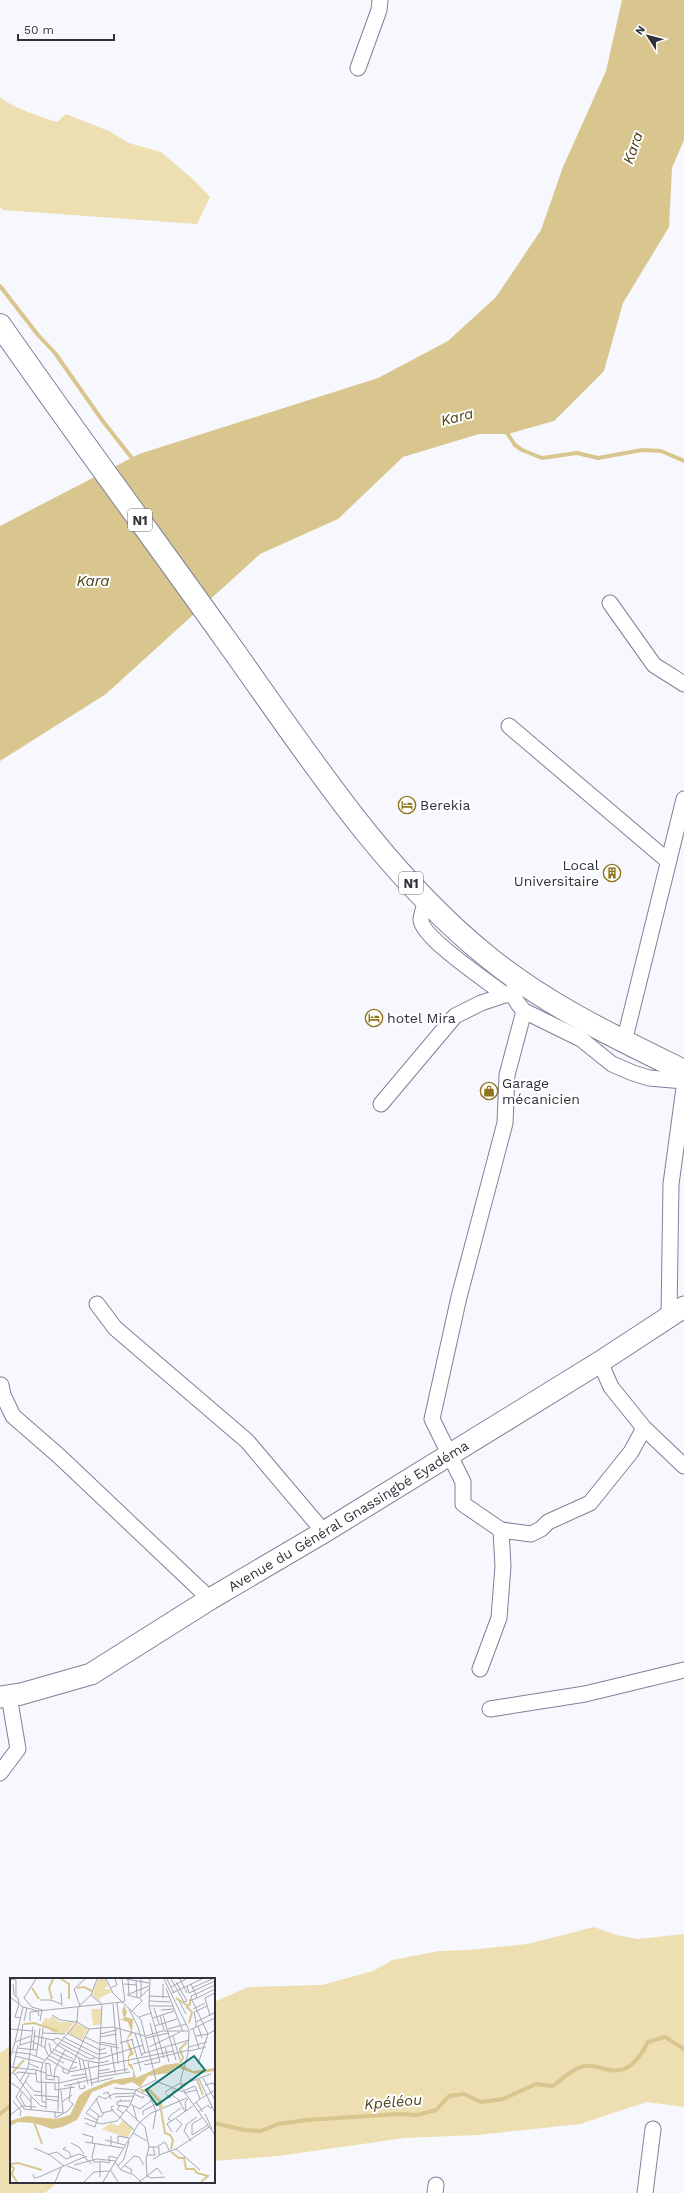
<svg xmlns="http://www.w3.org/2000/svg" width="684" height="2193" font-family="'Work Sans',sans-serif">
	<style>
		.green { fill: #eedfb3 }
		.water { fill: #d9c68e }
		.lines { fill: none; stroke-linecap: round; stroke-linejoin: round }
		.stream { stroke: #d9c68e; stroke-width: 4 }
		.minor-casing { stroke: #7f809a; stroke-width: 17 }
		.secondary-casing { stroke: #7f809a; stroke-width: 23 }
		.trunk-casing { stroke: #7f809a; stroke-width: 24 }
		.minor { stroke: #fff; stroke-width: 15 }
		.secondary { stroke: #fff; stroke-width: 21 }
		.trunk { stroke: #fff; stroke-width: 22 }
		.labels { text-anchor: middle; stroke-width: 4; stroke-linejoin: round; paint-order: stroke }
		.shield { fill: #fff; stroke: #6e6f76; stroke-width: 1 }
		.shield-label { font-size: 13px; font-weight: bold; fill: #30313b }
		.poi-label { font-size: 14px; fill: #30313b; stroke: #fff; text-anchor: start }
		.street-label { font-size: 14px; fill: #30313b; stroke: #fff }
		.water-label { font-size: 15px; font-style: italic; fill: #4f4115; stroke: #fff }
		.inset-river { fill: none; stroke: #d9c68e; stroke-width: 2 }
		.inset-road { fill: none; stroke: #a7a8b0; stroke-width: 1 }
		.view { fill: #0f766e; fill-opacity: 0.15; stroke: #0f766e; stroke-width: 2 }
		.inset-edge { fill: none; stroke: #30313b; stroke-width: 2 }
	</style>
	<rect width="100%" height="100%" fill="#f7f8fe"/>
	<path class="green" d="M0 97C11 107 41 117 57 122L66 114 109 131 129 143 161 152 195 181 210 197 197 224 3 210 0 207Z
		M594 1927 616 1935 638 1939 684 1934V2107L647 2102 580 2124 478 2135 405 2138 278 2156 214 2161V2002L248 1987 322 1985 373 1971 392 1960 439 1951 468 1950 527 1944Z
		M11 2045V2182H58L45 2193H0V2053Z"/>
	<path class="water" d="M622 0H684V140L672 168 669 227 623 303 604 371 554 421 508 434H479L403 457 338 519 260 554 106 694 0 761V526L139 454 378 378 448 341 496 297 541 230 563 167 606 71Z"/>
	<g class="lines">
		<path class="stream" d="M0 286 38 335 55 353 102 420 135 462
			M505 430 515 445 522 450 542 458 577 453 598 458 642 450 661 451 684 461
			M0 2114 11 2105
			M214 2123 244 2130 261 2131 278 2124 307 2120 398 2114 417 2115 436 2110 449 2096 464 2094 481 2102 503 2099 536 2084 553 2086C561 2080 571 2070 581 2067 590 2064 597 2067 605 2069 628 2076 639 2059 648 2042L665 2037 684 2049"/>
		<defs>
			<path id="minor" d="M358 68 379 10 380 0
				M610 603 654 665 684 684
				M509 726 668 861
				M427 899C425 905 421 914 421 920 422 938 490 983 505 995
				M515 978C513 994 512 998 524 1011L581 1039 612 1064 633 1073 649 1078 684 1081
				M624 1042 684 799
				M381 1104 455 1016 481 1003 505 995H513
				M97 1304 115 1328 247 1441 324 1532
				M669 1316 671 1184 684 1088
				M600 1362 611 1387 644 1428 684 1466
				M1 1385 3 1395 13 1416 59 1456 210 1599
				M501 1530 531 1534 541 1529 548 1522 590 1503 631 1452 644 1428
				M480 1669 499 1618 503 1566 501 1530 463 1504V1482L432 1419 459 1297 505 1123 507 1075 524 1011
				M490 1709 585 1694 684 1670
				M0 1773 18 1749 9 1696
				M435 2193 436 2185
				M645 2193 653 2129"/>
			<g id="secondary">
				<path id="s1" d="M0 1697 21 1694 91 1674 210 1599 324 1532 600 1362 684 1307"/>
			</g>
			<path id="trunk" d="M0 325C74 431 151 535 226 640 305 750 381 871 488 957 546 1005 617 1038 684 1071"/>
		</defs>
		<use href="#minor" class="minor-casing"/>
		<use href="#secondary" class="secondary-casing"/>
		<use href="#trunk" class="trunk-casing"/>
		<use href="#minor" class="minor"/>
		<use href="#secondary" class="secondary"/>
		<use href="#trunk" class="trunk"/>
	</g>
	<defs>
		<symbol id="hotel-ring" viewBox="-11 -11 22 22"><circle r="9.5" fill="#fff" stroke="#8f7419" stroke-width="1.5"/><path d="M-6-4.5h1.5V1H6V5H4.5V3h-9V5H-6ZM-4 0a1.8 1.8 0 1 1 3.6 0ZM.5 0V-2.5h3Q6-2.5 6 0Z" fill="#8f7419"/></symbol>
		<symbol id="building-ring" viewBox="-11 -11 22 22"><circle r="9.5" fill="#fff" stroke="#8f7419" stroke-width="1.5"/><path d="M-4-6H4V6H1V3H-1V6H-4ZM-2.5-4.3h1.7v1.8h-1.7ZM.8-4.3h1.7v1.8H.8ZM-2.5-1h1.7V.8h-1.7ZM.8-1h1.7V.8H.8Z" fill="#8f7419"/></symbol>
		<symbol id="shop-ring" viewBox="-11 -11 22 22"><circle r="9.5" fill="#fff" stroke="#8f7419" stroke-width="1.5"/><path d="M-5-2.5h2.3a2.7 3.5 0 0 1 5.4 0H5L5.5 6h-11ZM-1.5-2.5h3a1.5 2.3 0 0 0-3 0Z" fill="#8f7419"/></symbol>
	</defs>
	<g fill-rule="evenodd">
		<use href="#hotel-ring" x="397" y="795" width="20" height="20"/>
		<use href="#building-ring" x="602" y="863" width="20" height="20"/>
		<use href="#hotel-ring" x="364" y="1008" width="20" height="20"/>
		<use href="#shop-ring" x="479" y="1081" width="20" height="20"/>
	</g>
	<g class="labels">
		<g class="shield">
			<rect x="128" y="509" width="24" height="22" rx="3"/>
			<rect x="399" y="872" width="24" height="22" rx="3"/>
		</g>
		<g class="shield-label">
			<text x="140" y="525">N1</text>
			<text x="411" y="888">N1</text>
		</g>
		<g class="poi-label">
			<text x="420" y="810">Berekia</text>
			<text x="599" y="870" text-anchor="end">Local<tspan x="599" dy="16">Universitaire</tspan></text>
			<text x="387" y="1023">hotel Mira</text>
			<text x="502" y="1088">Garage<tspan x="502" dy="16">mécanicien</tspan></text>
		</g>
		<g class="street-label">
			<text dy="5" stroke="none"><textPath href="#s1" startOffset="396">Avenue du Général Gnassingbé Eyadéma</textPath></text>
		</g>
		<g class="water-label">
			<text transform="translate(633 148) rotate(-71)" y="5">Kara</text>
			<text transform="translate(457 417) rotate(-15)" y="5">Kara</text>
			<text x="93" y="586">Kara</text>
			<text transform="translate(393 2102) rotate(-5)" y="5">Kpéléou</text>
		</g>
	</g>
	<g transform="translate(10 1978)">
		<rect width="205" height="205" fill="#f7f8fe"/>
		<path d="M88 1H95L98 8 93 11H100L102 14 89 20 92 26 82 17ZM81 31H92L91 46 83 48ZM42 38 50 44H65L55 56 41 54 42 51 31 47 35 40 39 41ZM66 45 78 51 72 62 57 55ZM137 109 151 121 154 130 149 131V125L138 113 132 115 130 111 133 113ZM113 142 123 150 117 160 92 151 101 145 108 148Z" fill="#eedfb3"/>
		<path d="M114 27 117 34 115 39 123 41 122 56 117 61 124 76 119 79V86H122L126 100 154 87 168 85 183 93 205 90V93L185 96 166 89 159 95 138 98 130 109 122 104 112 107 105 105 82 114 67 142 52 149 42 151 24 145 8 144 0 148V143L16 138 46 141 60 137 69 118 75 113 102 102 123 99V92L118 87V79L120 74 116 62 121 53 118 44 109 41H114L112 33Z" fill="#d9c68e"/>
		<path class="inset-river" d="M51 1 59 6V21M22 10 29 21M67 10 74 9 82 13M166 20 178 28M42 21 39 10 43 1M179 45 182 34 177 29 180 26V21M14 46 24 45 47 53M170 85 173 80 170 71 177 64M3 94 14 82M187 102 193 117M131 111 133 113 138 111 140 112 150 124V129M151 132 155 155 160 157 163 162 161 171M24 144 32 166M161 174 169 180H174L176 191H184L187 195 198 198 191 204M0 186 8 185 32 192M0 187 4 190 2 196 7 204"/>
		<path class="inset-road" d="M0 1 6 2V18M26 1 14 20 22 29 32 32 30 43M96 1 103 15 131 42 146 102M116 1 139 5M118 1 119 17M131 1V19M140 1 139 28 154 80M154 1 179 52M157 1 164 15M161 1 174 24M170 1 177 15M126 2 127 20M166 4 177 23 174 24M3 6 4 17 8 20 9 26 5 39 11 40M114 6 127 7M181 6 184 13 186 16 187 20 182 22 181 18 186 16 205 7M177 8 179 15 205 3M161 9 176 1M100 10 107 7 105 1M156 10 173 54M182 10 202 1M51 15 52 28M162 15 192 1M119 16 139 8M81 17 92 27 88 103M117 17 129 20 139 11M139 18 159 19M0 19 13 29 28 33 112 24 115 23 112 1M153 20V6M187 20 205 11M30 22H41L51 26M139 23 160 24M169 23 176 36M181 23 182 22 198 56 186 58M107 25 115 94M103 26 108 86M70 28 64 11 75 1M139 28H163M144 30 149 46M119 31 128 49 135 75M183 31 195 25M151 32 164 31M122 33 132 23 130 20M42 37 50 42 67 44 79 51 103 49 135 58M153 37 166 82M150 38 154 52M200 38 195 20 205 15M129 39 141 35M143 40 164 33M14 43 17 30M20 43V34L28 33 29 38M186 44 184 34 197 28M145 48 167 41M188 48 192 60M186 49V44L204 35M0 51 22 53M158 51 176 46M183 51 189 70M180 52 205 40M179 53 178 76 171 100V109L205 157M33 55 55 56M57 55 90 72 96 70M125 55 132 78M90 56 107 52M24 58 43 62 47 67M136 58 152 53H179M163 58 170 82M53 59 87 76 97 75M75 59 90 66 109 70M90 59 107 56M136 60 159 55M36 61 35 70 38 77 54 85M43 62 47 60 89 81 133 67M122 62 131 93M5 64 13 29M90 64 107 67M24 65 28 66 30 50M39 65 41 74 51 79M49 65 80 81 85 80M110 65 123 61M10 66 13 46M9 67 24 63M47 67 73 82 78 106M31 68 33 50M101 69 105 95M139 69 170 54M155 69 159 84M179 69 197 64M7 70 27 72M23 71 25 52M43 71 63 81M179 73 196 69M3 74 20 76 35 82M131 76 179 62M5 78 33 85M26 79 28 66 35 70M51 79 67 85M0 80 5 64 21 58M36 80 59 93M69 80 71 92M73 82 89 85 99 83M78 84 82 108M18 85 29 90M35 85 40 86 41 97M36 85V101L45 102M123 86 179 72M188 86 198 56 205 52M134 87 150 84 140 45M0 89 26 92M3 89 8 67M53 90V94L58 96 60 91 67 89M60 91 79 51M88 93 100 91M59 94 164 73M0 95H4L21 118V132M26 96 27 104 49 105M88 96 118 91M5 97 8 94 26 96V92L36 95M36 97 49 99 48 133M61 98 76 96M88 99 120 94M193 100 205 122M44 101 45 91 55 72M189 101 205 135M10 103 18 90 23 49M15 103 24 113 32 114M68 103 70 111 75 110 74 107M146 103 173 114M0 104 10 111M45 105V112L65 109M49 105 76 99M82 105 103 100M171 107 201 96M195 107 203 105 205 109M54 108 88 100M104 110 126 112 146 102M10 111 21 124M51 112 53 134M126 112 140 119 146 133M173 113 185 108 190 121 183 127M12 114 10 119 15 128M155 114 170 105M155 115 160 120 164 112M174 115 187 112M93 116 98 114 101 121M124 116 133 120 134 118M24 117 48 119M162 117 169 122 175 134M6 119 14 131 54 135M6 119 20 95M22 119 31 128 36 129M105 119 123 118M86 120 92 135 104 132M36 121 48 123M110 121 111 123H122M190 121 205 112M3 123 11 133 10 138M111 123 107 124V127L119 129M36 124H32L31 93 33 85 67 44 68 29 81 17 87 1M52 124 62 117M186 124 193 134M120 126 130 131 142 122M111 127 107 131 113 135M104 128 101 129 102 132 124 152M123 128 127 143M79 130 91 139 94 135M36 131V105M116 132 135 149 139 169 136 181 137 198 147 190 152 196M45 133V140L58 133 63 126 59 123 61 106M176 133 175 124 178 121M188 134 198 127 200 130 203 129M195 136 202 151M0 137 12 128 26 129M133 137V133L148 125M74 140 91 146 107 143 120 127 126 112M192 140 182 146V157L198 147M166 141 172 146 166 154M87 142 76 135 89 118 95 121 103 116 125 115M162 143 158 141 161 137 171 130M75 145 85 149 89 137M143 151 146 133M174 153 177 146 187 139M174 153 181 163M162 154 157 146 183 128M123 155 137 163M72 156 83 159 82 165M101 158V168L113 170M95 162 115 167M75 164 101 168M61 165 69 169 74 176M108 165V158L119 160M85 166 82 179 84 184H90V199M148 168 155 164 160 174M56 169 53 171 59 174 61 179M139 169H149V178L143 181M24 170 40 177 54 188M39 176 47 174 56 181 69 176 77 179M137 177H145L143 169M149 177 166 171M99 182V178L107 180M90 183 99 185 100 182M105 184 111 192 124 197 131 204M64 187 87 181 106 183M114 187 122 192 121 195M57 188 71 193M108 188 114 181 119 163M100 191 108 204M111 191 124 178 129 179 134 187M190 192 166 171 199 149M23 196 24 200 29 199 74 179 82 186M45 204 51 190M74 204 84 194 99 193M93 204 129 145 141 135 177 120M129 204 137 198 141 200 155 199"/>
		<path class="view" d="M184 78 195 92 147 127 136 112Z"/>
		<rect width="205" height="205" class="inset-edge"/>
	</g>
	<g transform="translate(648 36) rotate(306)" stroke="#ffffff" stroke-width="3" paint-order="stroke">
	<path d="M0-3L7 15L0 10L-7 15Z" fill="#30313b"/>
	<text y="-6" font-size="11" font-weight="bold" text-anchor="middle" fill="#30313b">N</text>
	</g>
	<path d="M18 34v6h96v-6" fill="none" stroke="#30313b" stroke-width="2"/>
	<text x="24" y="34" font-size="12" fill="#30313b" stroke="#ffffff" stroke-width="3" paint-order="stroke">50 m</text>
</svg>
